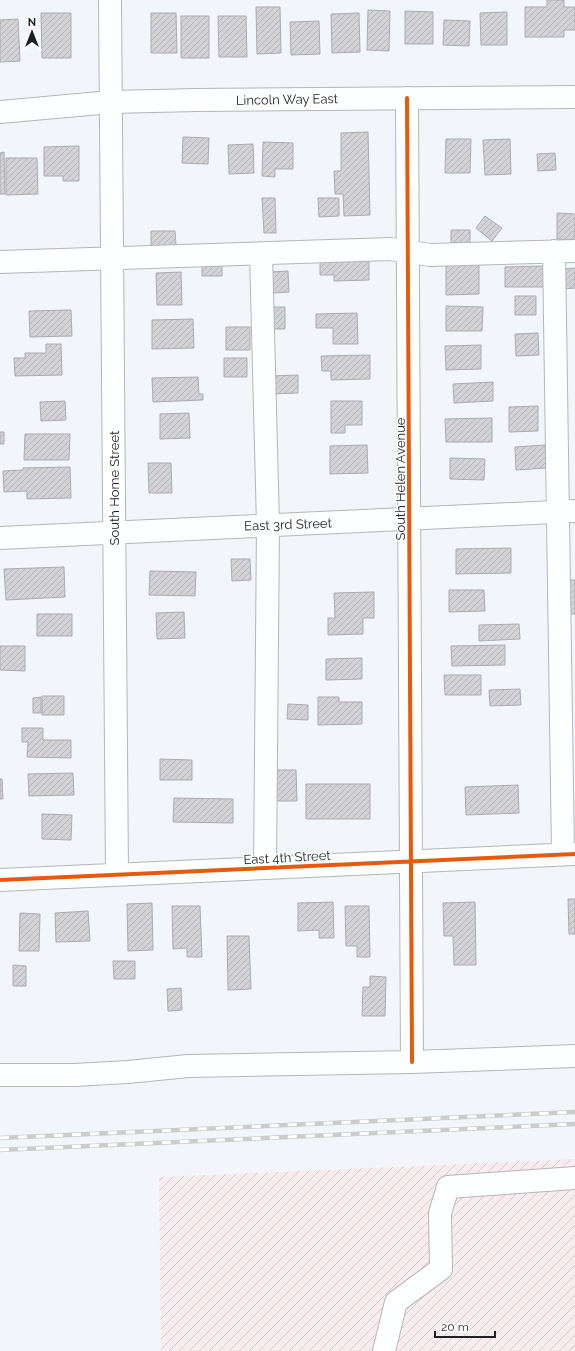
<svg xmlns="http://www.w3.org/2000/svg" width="575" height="1351" font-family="Raleway,sans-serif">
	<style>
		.industrial { fill: url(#industrial-furrows) }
		.building { fill: url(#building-hatch); stroke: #ababaf }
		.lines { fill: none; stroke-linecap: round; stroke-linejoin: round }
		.minor-casing { stroke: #b3b6ba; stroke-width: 24 }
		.major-casing { stroke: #b3b6ba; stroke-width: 24 }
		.minor { stroke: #fdfefe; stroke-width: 22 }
		.major { stroke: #fdfefe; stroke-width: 22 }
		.rail-casing { stroke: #cacccd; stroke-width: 4.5 }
		.rail { stroke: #fff; stroke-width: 3; stroke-dasharray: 9; stroke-linecap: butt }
		.cycleway-casing { stroke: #fff; stroke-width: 6 }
		.cycleway { stroke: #e8590c; stroke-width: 4 }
		.labels { text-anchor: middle; stroke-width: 3; stroke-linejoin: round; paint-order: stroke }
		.street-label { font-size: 13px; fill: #1d1f23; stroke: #fff }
	</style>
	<defs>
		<pattern id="industrial-furrows" width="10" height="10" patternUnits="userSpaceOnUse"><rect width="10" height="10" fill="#f9ecef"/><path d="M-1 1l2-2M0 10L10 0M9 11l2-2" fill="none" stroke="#d5cacd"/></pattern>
		<pattern id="building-hatch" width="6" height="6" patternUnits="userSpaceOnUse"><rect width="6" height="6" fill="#d3d2d6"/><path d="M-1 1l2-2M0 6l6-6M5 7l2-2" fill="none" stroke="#b5b4b7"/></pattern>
	</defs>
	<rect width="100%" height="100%" fill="#f2f6fb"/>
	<path class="industrial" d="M575 1159V1351H161L159 1177Z"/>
	<path class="building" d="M547 0H564V7H575V30H564V37H525V7H547Z
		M256 7H280L281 53 257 54Z
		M368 10 390 11 389 51 367 50Z
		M405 11 433 12V44H405Z
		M507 12V45H481L480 13Z
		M41 13H71V58H42Z
		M151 13H176L177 53H151Z
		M359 13 360 52 332 53 331 14Z
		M181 16H209V58H181Z
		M218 16H246L247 57H219Z
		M18 19 20 61 0 62V20Z
		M444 20 470 21 469 46 443 45Z
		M319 21 320 54 291 55 290 22Z
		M368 132 370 215 344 216 343 194H335L334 171H341V133Z
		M183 137 209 138 208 164 182 163Z
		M446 139H471L470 173H445Z
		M510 139 511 174 485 175 483 140Z
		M263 142 293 143V169H275V177L262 176Z
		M253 144 254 173 229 174 228 145Z
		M79 146V181H63V176H44V147Z
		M4 152 5 194H0V153Z
		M555 153 556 170 538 171 537 154Z
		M6 158H37L38 194 6 195Z
		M262 198H275L276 233H264Z
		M318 198H339V216L319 217Z
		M557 213 575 214V240L557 239Z
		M485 216 502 228 492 241 476 228Z
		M451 230H470V243H451Z
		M151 231H175L176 245 151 246Z
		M369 256V280L334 281V275H320V262Z
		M479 262V294L446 295V263Z
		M202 263H222V276H202Z
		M543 266 544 287H505V267Z
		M575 268V288L562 289 561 269Z
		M288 271 289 292 273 293 272 272Z
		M181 272 182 305H157L156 273Z
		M515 296H536V315H515Z
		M446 306 483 307 482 331H446Z
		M269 307H285V329H269Z
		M71 310 72 336 30 337 29 311Z
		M357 313 358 344H333V328H316V314Z
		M193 319 194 348 152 349V320Z
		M226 327H250V350H226Z
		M538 333 539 355 516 356 515 334Z
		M46 344H61L62 375 15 376 14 358H25V353H46Z
		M481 345V369L446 370 445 346Z
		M370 355V379L331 380V371H322L321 356Z
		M224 358H247V377H224Z
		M298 375V393L270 394 269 376Z
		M198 377 199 394H203V400L153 402 152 378Z
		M493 382V401L454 403 453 384Z
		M65 401 66 420 41 421 40 402Z
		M331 401H362V425H345V433H331Z
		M538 406V431L509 432V407Z
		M189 413 190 438 160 439V414Z
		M492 418V442H446L445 419Z
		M0 432H4V444H0Z
		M25 434H70L69 460H24Z
		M367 445 368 473 330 474V446Z
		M545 445 546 468 516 470 515 447Z
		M450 458 485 459 484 480 450 479Z
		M148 463H171L172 493H149Z
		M70 467 71 498 27 499V491L4 492 3 471 23 470V468Z
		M511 548V573L456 574V549Z
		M231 559H250L251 580 232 581Z
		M64 567 65 597 6 600 4 569Z
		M150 571 196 572 195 596 149 595Z
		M568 580H575V614H569Z
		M449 590H484L485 611 449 612Z
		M374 592V618H363V634L328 635V618H335L334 593Z
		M184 612 185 638 157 639 156 613Z
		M37 614H72V636H37Z
		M519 624 520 639 479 641V625Z
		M505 645V665L452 666 451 646Z
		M0 646H25V671L0 670Z
		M362 658V679L326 680V659Z
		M444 675H481V695H445Z
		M520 689 521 705 490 706 489 690Z
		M42 696H64V715H42Z
		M41 697V713H33V698Z
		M318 697H339V702H362V724L318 725Z
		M288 704 308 705V720L287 719Z
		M22 728H43V740H71V758L27 757 28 742H22Z
		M160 759 192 760V780H160Z
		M273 770H296L297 801H274Z
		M73 773 74 795 29 796 28 774Z
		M0 779H2L3 799H0Z
		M306 784H370V819H306Z
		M518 785 519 813 466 815 465 787Z
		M174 798 233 799V823L173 822Z
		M42 814 72 815 71 840 42 839Z
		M568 899H575V934H569Z
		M333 902 334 938H319V930L298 931V903Z
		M475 902 476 965H454L453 936H444L443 903Z
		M152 903 153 950 128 951 127 904Z
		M172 906H200L202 957H187V948L173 949Z
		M345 906H369L370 957H357V946H346Z
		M88 911 90 941 56 942 55 913Z
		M20 913 40 914 39 951H19Z
		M227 936H249L251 989 228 990Z
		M113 961H135V979H114Z
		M13 965 26 966V986H13Z
		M370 976 386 977 385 1016H362L363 987H370Z
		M181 988 182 1010 168 1011 167 989Z"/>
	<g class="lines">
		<defs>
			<path id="minor" d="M110 0 117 874
				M407 98 412 1062
				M554 251 563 854
				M261 253 268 525 265 868
				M0 262 390 249 430 255 575 251
				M0 538 575 511
				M0 880 575 854
				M0 1075H75L128 1072 188 1066 412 1062 575 1056
				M384 1351 396 1302 441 1269 440 1213 448 1187 575 1178"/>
			<path id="major" d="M0 112 111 102 196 100 575 97"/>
		</defs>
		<use href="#minor" class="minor-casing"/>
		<use href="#major" class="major-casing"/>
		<use href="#minor" class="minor"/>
		<use href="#major" class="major"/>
		<defs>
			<path id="rail" d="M0 1138 575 1112
				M0 1150 575 1124"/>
		</defs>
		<use href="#rail" class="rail-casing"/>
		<use href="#rail" class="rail"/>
		<defs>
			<path id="cycleway" d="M407 98 412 1062
				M0 880 575 854"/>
		</defs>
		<use href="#cycleway" class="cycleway-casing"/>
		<use href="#cycleway" class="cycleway"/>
	</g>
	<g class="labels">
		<g class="street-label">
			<text transform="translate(287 99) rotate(-1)" y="5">Lincoln Way East</text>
			<text transform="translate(400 479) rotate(-90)" y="5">South Helen Avenue</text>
			<text transform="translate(114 488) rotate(-90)" y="5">South Home Street</text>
			<text transform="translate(288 524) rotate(-2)" y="5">East 3rd Street</text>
			<text transform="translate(287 857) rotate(-3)" y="5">East 4th Street</text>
		</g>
	</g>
	<g transform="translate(32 32)" stroke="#ffffff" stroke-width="3" paint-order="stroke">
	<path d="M0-3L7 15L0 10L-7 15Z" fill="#1d1f23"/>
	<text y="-6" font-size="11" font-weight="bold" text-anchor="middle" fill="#1d1f23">N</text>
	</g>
	<path d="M435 1331v6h60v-6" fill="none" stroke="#1d1f23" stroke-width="2"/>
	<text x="441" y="1331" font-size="12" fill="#1d1f23" stroke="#ffffff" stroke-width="3" paint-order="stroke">20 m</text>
</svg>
